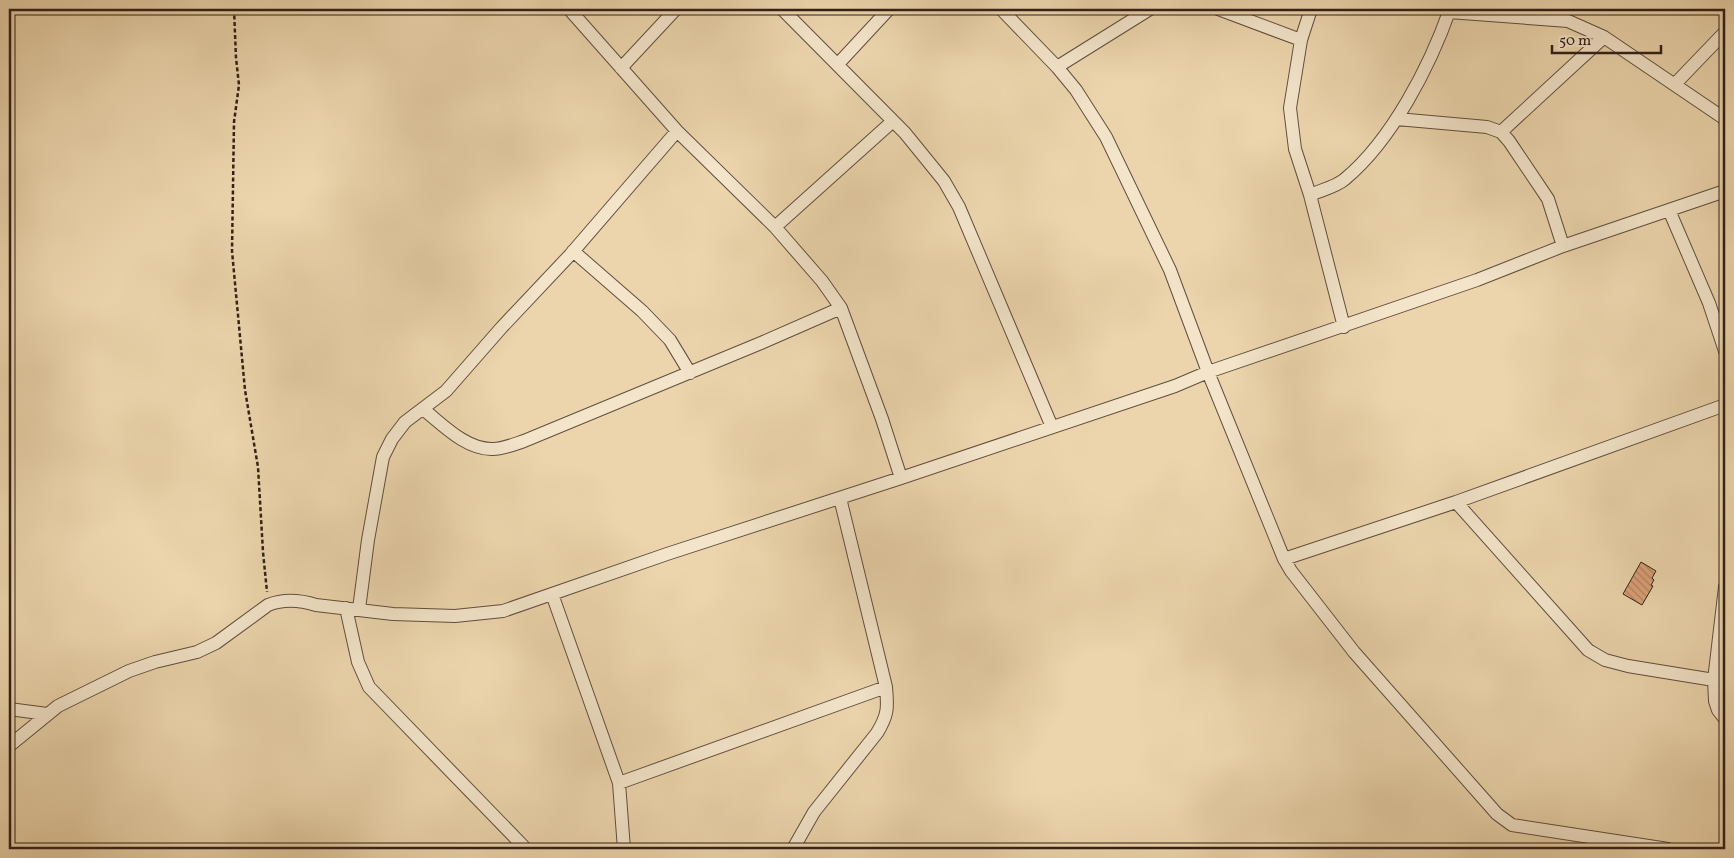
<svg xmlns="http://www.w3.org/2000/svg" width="1734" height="858" font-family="Vollkorn,serif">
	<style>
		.building { fill: url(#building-back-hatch); stroke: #322118 }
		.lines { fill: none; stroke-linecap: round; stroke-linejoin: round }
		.minor-casing { stroke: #604e3d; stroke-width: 14 }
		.path { stroke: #322118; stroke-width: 2.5; stroke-dasharray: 4 2.5; stroke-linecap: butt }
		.minor { stroke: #f3e4ca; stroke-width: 12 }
	</style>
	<defs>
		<pattern id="building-back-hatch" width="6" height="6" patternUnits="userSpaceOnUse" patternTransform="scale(1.25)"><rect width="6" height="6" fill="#dda279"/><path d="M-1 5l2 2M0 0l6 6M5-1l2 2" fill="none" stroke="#b48462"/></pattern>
	</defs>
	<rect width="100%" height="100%" fill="#ecd5ad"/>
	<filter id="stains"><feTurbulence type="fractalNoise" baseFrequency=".004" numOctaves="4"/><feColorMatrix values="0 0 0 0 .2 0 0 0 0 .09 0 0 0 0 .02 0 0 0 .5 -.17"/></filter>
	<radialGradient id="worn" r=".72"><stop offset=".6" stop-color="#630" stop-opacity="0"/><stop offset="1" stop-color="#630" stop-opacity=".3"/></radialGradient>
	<path class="building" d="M1641 562 1656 571 1652 578 1654 580 1651 585 1653 586 1642 605 1623 594Z"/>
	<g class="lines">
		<defs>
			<path id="minor" d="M569 9 677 131 775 227 822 281 841 308 882 419 901 478
				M782 9 905 133 944 181 959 207 1052 427
				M1001 9 1057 67 1076 90 1106 137 1170 270 1208 372 1284 559 1291 571 1354 652 1497 814 1512 825 1668 849
				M1218 9 1301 40
				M1311 9 1301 40 1290 108 1295 149 1310 195 1344 327
				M1449 12 1568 21 1604 37 1725 119
				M838 64 889 9
				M1057 67 1150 9
				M621 68 676 9
				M1675 84 1725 32
				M1397 119 1487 127 1501 132 1509 141 1548 199 1563 246
				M1501 132 1604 37
				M1310 195C1321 190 1336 187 1345 179 1392 140 1430 66 1450 9
				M1669 210 1709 303 1725 351
				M775 227 893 121
				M573 251 642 311 670 340 690 373
				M423 409C442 424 466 450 493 449 503 449 515 444 524 441L761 343 841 308
				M1456 502 1588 650 1605 660 1628 666 1714 680
				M1284 559 1456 502 1725 405
				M1725 587 1714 680 1715 701 1718 710 1725 719
				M552 594 619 783 624 849
				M346 608 358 662 369 687 526 849
				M359 609 368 540 379 479 383 457 392 439 405 422 446 391 502 327 570 255 677 131
				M9 709 47 714
				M9 746 58 706 129 671 155 662 197 652 216 643 268 605C283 599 300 600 316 605L393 614 455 616 503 611 667 554 901 478 1175 386 1208 372 1477 280 1563 246 1725 191
				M619 783 886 687
				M793 849 814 812 877 733C888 715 888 708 886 687L840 498"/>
		</defs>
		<use href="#minor" class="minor-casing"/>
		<path class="path" d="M234 9 236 58 239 85 234 122 232 251 245 390 258 467 263 552 267 592"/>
		<use href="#minor" class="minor"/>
	</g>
	<rect width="1734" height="858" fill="none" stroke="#ecd5ad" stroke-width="30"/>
	<rect x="10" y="10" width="1714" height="838" fill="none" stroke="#322118" stroke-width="2.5"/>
	<rect x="15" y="15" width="1704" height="828" fill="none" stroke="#322118"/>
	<path d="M1552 45v8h109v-8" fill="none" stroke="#322118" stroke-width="2.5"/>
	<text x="1559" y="45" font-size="15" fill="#322118" stroke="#f3e4ca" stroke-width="4" paint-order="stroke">50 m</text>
	<rect width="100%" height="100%" filter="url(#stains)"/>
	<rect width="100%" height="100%" fill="url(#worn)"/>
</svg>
